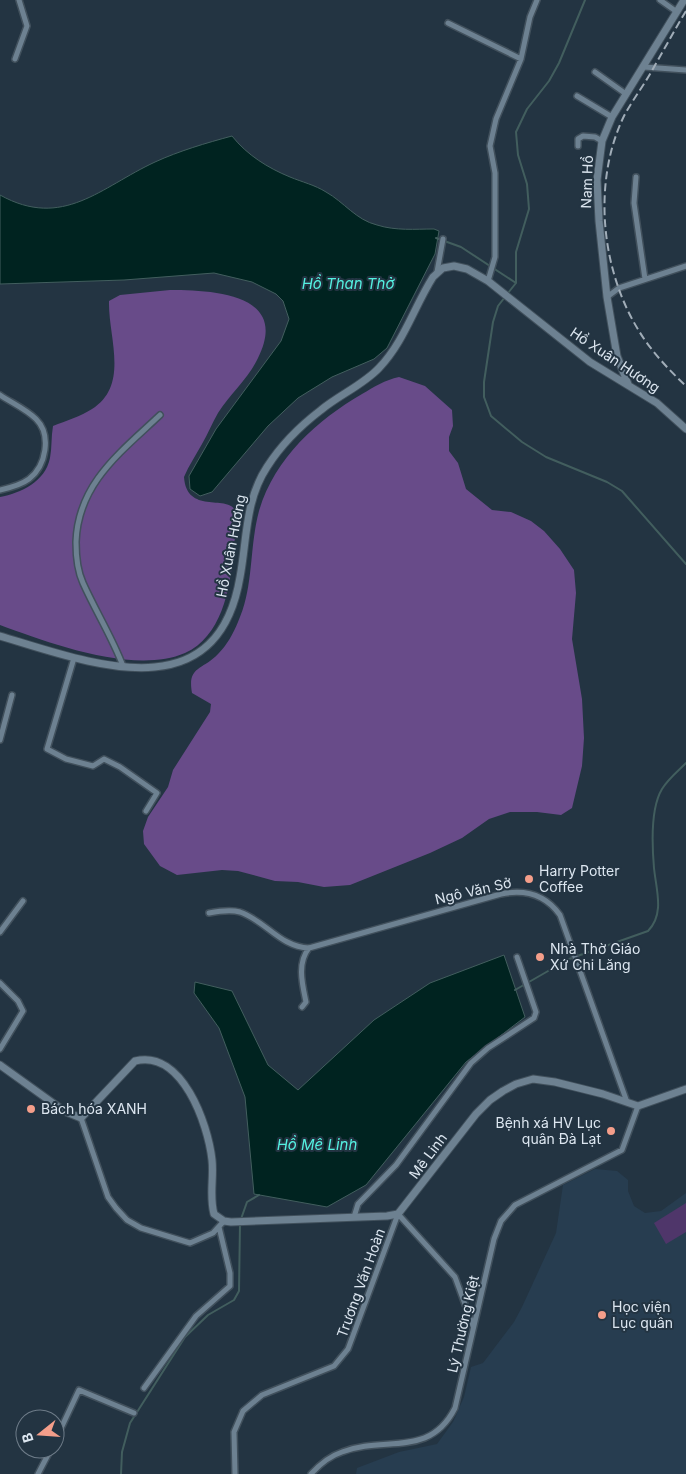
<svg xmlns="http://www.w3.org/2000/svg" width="686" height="1474" font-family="Inter,sans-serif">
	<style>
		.built { fill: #273d50 }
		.green { fill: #4f366a }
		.forest { fill: #684b89 }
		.water { fill: #002320; stroke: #425e5e }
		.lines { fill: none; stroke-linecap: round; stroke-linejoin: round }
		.stream { stroke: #425e5e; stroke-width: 2 }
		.street-casing { stroke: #41505c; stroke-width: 8 }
		.secondary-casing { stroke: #41505c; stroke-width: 9 }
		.street { stroke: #6d8191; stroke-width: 5 }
		.secondary { stroke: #6d8191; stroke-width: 7 }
		.rail { stroke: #a1adb8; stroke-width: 2; stroke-dasharray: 8 4; stroke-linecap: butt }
		.poi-dot { fill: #f49e8a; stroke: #233442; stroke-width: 2 }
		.labels { text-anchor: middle; stroke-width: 4; stroke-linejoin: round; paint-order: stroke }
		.street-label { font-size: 14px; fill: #dce6f0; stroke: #233442 }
		.poi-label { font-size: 14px; fill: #dce6f0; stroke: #233442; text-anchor: start }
		.water-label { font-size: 15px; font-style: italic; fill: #54f0e0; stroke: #233442 }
	</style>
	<rect width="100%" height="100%" fill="#233442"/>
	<path class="built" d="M595 1169 617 1171 628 1180V1191L634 1206 645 1213 661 1211 686 1193V1474H356L357 1468 399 1452 437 1444 453 1422 464 1397 471 1367 483 1363 514 1322 522 1307 556 1233 563 1185Z"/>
	<path class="green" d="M686 1203V1232L666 1244 654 1223Z"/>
	<path class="forest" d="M170 290C214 290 290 294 258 358 248 379 230 394 218 413 212 423 208 434 202 444 196 455 189 465 184 477 187 519 236 489 237 517 238 529 233 543 233 555 230 590 221 637 185 653 134 675 49 643 0 625V497C21 493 45 482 50 458 52 448 51 437 53 426 66 421 81 416 92 409 130 385 108 337 109 301L120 295Z
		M399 377 425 386 452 410 453 426 449 437V451L458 463 466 489 492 510 511 512 531 521 544 531 560 549 574 570 576 593 572 639 582 699 584 738 582 766 572 808 561 815 537 812H510L489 819 462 838 430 853 350 885 324 887 298 882 275 881 238 871 222 870 177 875 160 866 144 844 143 831 148 817 168 787 173 770 210 712 211 704 192 693C187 666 203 670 218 654 227 645 233 634 238 622 254 587 249 548 259 511 274 459 317 420 362 394 374 387 385 380 399 377Z"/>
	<path class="water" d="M232 136C247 155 268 168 290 177 302 182 315 185 326 192 344 202 356 220 377 225 396 231 415 229 434 229L439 231 435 254 387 348 374 359 332 377 298 398 268 426 212 492 200 496 190 489 189 476 216 429 281 341 289 319 283 301 276 294 252 282 214 273 124 280 0 284V195C63 230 101 187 155 162 179 151 206 143 232 136Z
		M504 955 525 1017 466 1062 366 1185 327 1207 254 1194 245 1097 219 1028 194 993 195 982 232 991 268 1065 298 1090 374 1020 430 983Z"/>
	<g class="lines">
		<path class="stream" d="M436 238 461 247 516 283
			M508 293 516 283V252L529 209 527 184 518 155 516 132 527 109 549 81 559 63 585 0
			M505 297 498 306 493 322 484 382V397L491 416 522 442 546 457 607 482 622 491 686 564
			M515 990 569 959 648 931C665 914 656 889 654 868 652 845 650 809 662 789 668 779 678 771 686 763
			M241 1219 247 1202 259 1195
			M121 1474 122 1452 130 1423 185 1337 208 1315 234 1300 239 1291 240 1223"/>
		<defs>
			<path id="street" d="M660 0 677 12
				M448 23 521 59
				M15 59 27 26 19 0
				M644 67 686 70
				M595 72 626 94
				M577 96 612 117
				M578 146V139L583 136 595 137 602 141
				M636 177 634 203 645 279
				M437 272 443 239
				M488 281 495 257V173L490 146 496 119 521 59 530 17 537 0
				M607 297 619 288 686 266
				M0 395C12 403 26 409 36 419 52 435 46 466 29 479 21 485 9 488 0 490
				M74 658 47 749 66 759 93 766 104 759 120 767 157 793 146 811
				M123 666C112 637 96 612 83 583 77 570 76 556 76 542 78 483 121 452 160 415
				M0 740 12 695
				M209 913C219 911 230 909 240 912 266 921 280 947 309 948L501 894C525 889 545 894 560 915L627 1102
				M0 932 23 901
				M0 983 18 1001 23 1011 0 1049
				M302 1007 306 1002C302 983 297 963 309 948
				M81 1118 108 1197 116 1208 127 1220 141 1228 190 1243 213 1233 224 1221
				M354 1217 358 1204 396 1165 471 1063 488 1048 534 1018 536 1012 517 957
				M144 1388 196 1316 230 1286V1273L219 1227
				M55 1441 79 1390 134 1413
				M38 1474 51 1449
				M235 1474 234 1432 243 1411 262 1395 334 1366 348 1349 398 1214 455 1277 473 1326
				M311 1474C320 1464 330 1456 342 1452 385 1435 429 1459 455 1408L494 1239 501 1221 515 1205 622 1150 638 1106"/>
			<path id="secondary" d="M628 384 617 356 607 297 599 221 597 180 602 141 612 117 684 0
				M0 636C90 663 217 713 240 577 247 540 245 500 267 467 281 445 300 426 321 410 339 395 363 385 379 368 404 342 414 307 433 277L443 268 454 266 467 269 488 281 590 362 657 403 686 429
				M0 1065 64 1111 81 1118 135 1061C182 1049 208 1124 212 1160 214 1178 209 1196 214 1214L224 1221 231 1222 387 1216 398 1214 476 1114 490 1100 503 1091 516 1084 533 1079 555 1082 603 1094 638 1106 686 1089"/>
		</defs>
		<use href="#street" class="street-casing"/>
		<use href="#secondary" class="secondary-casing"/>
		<use href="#street" class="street"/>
		<use href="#secondary" class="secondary"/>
		<path class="rail" d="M686 11C675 29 665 48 654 67 645 84 633 99 624 116 592 182 601 270 639 331 651 351 669 370 686 386"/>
	</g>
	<g class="poi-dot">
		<circle cx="529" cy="879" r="5"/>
		<circle cx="540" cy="957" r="5"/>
		<circle cx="31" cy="1109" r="5"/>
		<circle cx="611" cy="1131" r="5"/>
		<circle cx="602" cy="1315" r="5"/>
	</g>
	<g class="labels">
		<g class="street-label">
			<text transform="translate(587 182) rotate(-88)" y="5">Nam Hồ</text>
			<text transform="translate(615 360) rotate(34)" y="5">Hồ Xuân Hương</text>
			<text transform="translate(231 546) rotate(-79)" y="5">Hồ Xuân Hương</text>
			<text transform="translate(473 891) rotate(-13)" y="5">Ngô Văn Sở</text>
			<text transform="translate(428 1156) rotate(-53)" y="5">Mê Linh</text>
			<text transform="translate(361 1283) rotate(-70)" y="5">Trương Văn Hoàn</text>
			<text transform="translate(463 1324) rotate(-77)" y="5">Lý Thường Kiệt</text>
		</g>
		<g class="poi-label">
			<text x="539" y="876">Harry Potter<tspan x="539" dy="16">Coffee</tspan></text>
			<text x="550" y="954">Nhà Thờ Giáo<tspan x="550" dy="16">Xứ Chi Lăng</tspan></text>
			<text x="41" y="1114">Bách hóa XANH</text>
			<text x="601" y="1128" text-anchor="end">Bệnh xá HV Lục<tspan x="601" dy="16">quân Đà Lạt</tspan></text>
			<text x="612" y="1312">Học viện<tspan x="612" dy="16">Lục quân</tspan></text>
		</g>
		<g class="water-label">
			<text x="348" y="289">Hồ Than Thở</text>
			<text x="317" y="1150">Hồ Mê Linh</text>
		</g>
	</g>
	<g transform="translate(40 1434) rotate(253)"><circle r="24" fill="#233442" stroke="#6d7b88"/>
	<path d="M0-4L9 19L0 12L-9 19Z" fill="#f49e8a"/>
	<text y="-8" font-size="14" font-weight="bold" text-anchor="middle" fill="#dce6f0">B</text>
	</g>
</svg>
